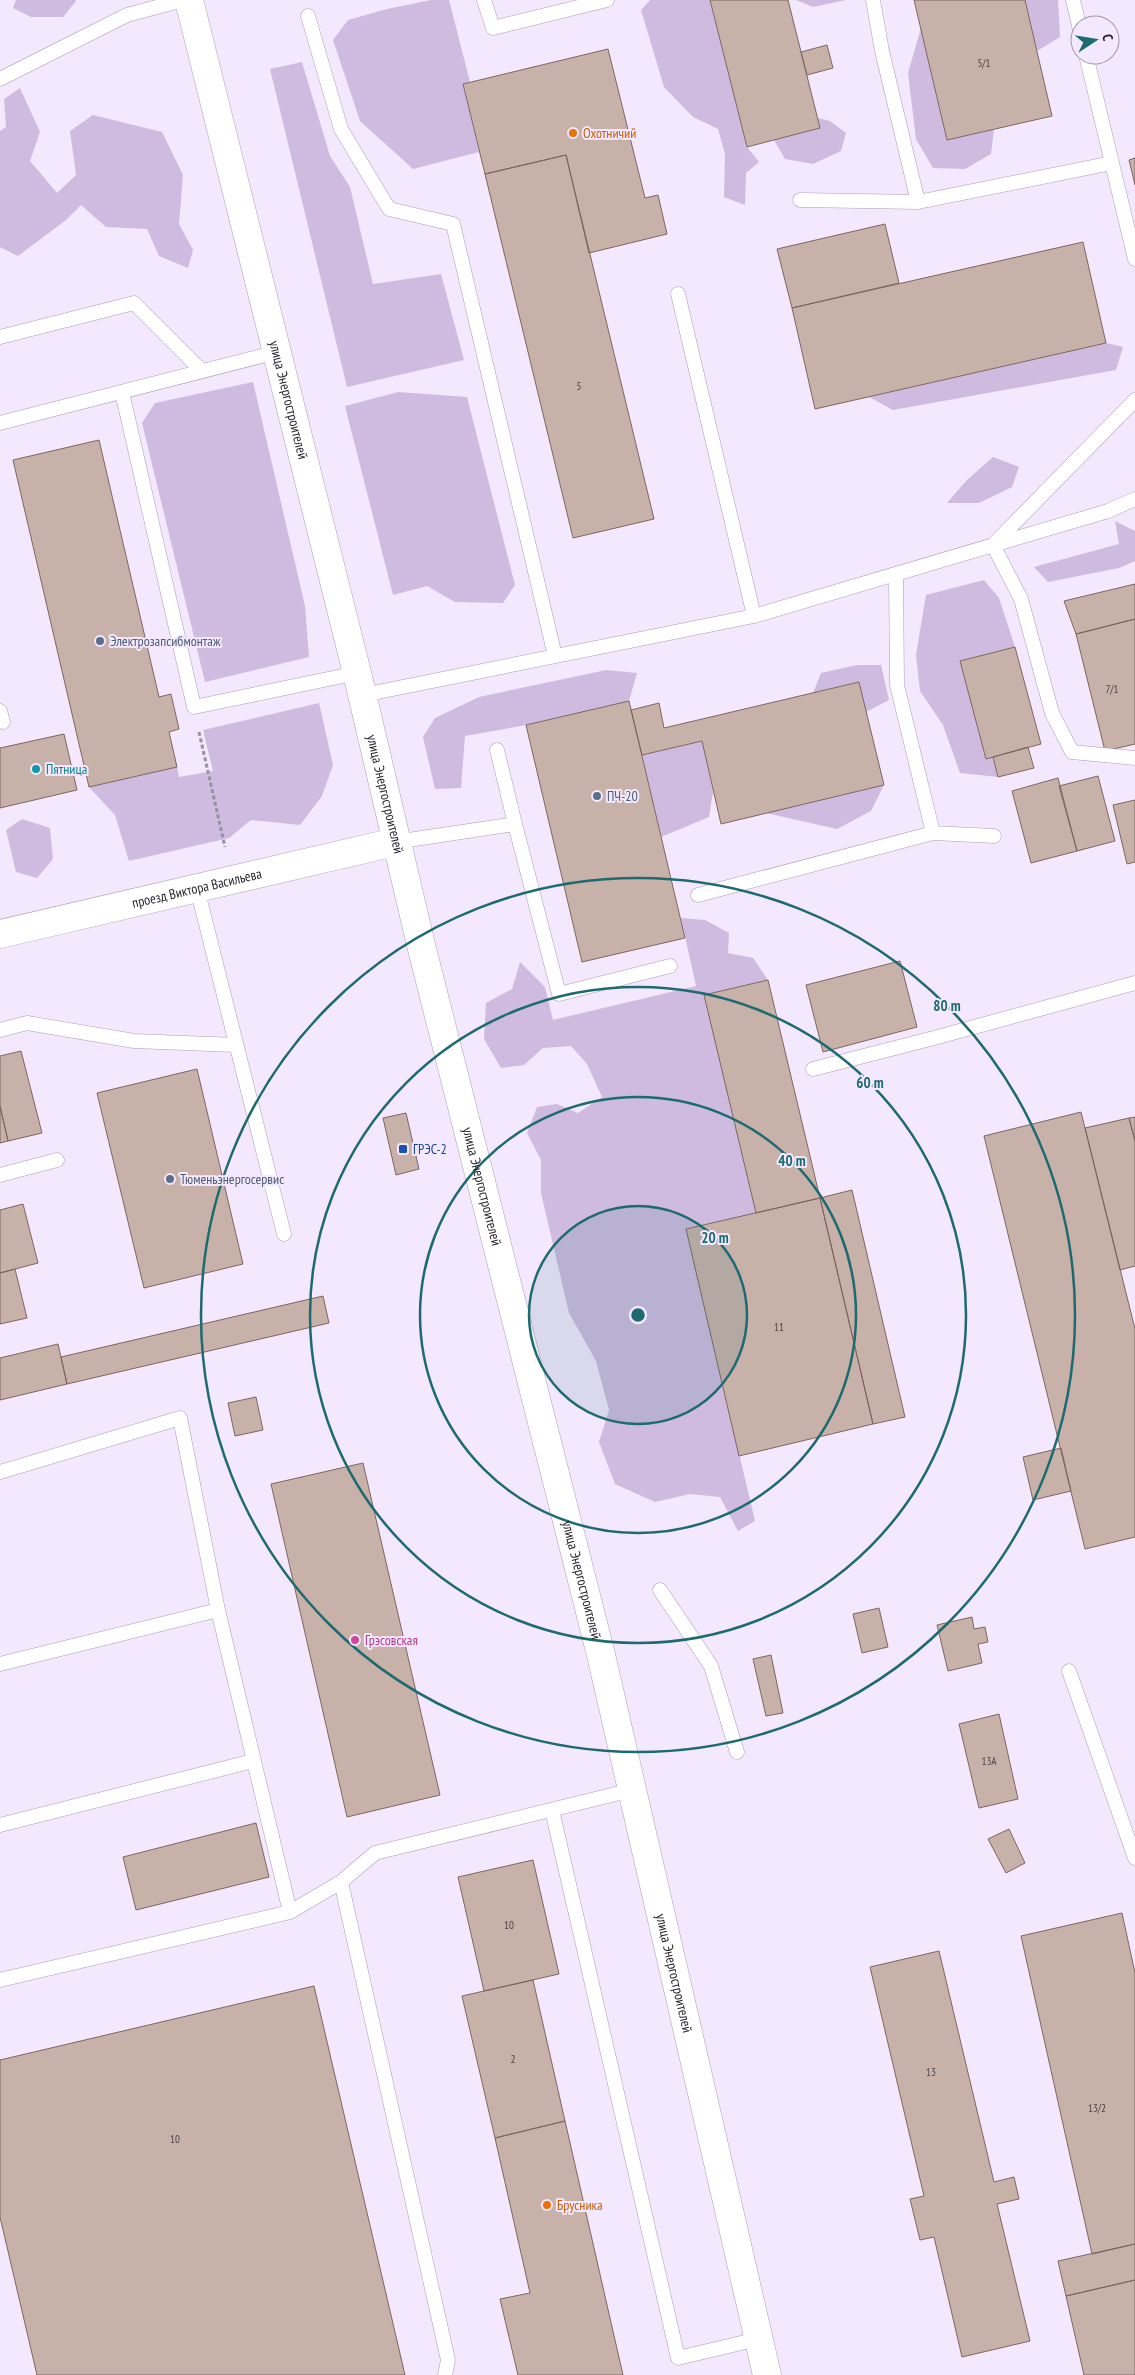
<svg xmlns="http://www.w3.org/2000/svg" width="1135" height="2375" font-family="'PT Sans Narrow',sans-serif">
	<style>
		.green { fill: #cfbbe0 }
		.building { fill: #c8b1a9; stroke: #7c6760 }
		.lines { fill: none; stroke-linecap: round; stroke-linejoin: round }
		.service-casing { stroke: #a99fb1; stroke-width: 15 }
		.tertiary-casing { stroke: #a99fb1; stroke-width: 29 }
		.secondary-casing { stroke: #a99fb1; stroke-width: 29 }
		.path { stroke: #98919f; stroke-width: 3; stroke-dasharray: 4 2.5; stroke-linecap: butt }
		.service { stroke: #fff; stroke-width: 14 }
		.tertiary { stroke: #fff; stroke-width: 28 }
		.secondary { stroke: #fff; stroke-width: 28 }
		.ring { fill: none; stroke: #1e6a71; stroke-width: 2.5 }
		.food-dot { fill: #e8710a; stroke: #f3e8fd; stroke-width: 2 }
		.service-dot { fill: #5c6f8a; stroke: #f3e8fd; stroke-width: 2 }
		.culture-dot { fill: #0f9aa8; stroke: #f3e8fd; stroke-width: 2 }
		.transit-dot { fill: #1a4fb4; stroke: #f3e8fd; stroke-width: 2 }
		.hotel-dot { fill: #d1479c; stroke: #f3e8fd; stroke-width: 2 }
		.labels { text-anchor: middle; stroke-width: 4; stroke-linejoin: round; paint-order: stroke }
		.number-label { font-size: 11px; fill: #4c4447 }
		.food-label { font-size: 14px; fill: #c56008; stroke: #f3e8fd; text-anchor: start }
		.street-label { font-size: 14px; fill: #231f26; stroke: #f3e8fd }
		.service-label { font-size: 14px; fill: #4e5e75; stroke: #f3e8fd; text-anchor: start }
		.culture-label { font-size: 14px; fill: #0d838f; stroke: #f3e8fd; text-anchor: start }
		.transit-label { font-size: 14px; fill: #164399; stroke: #f3e8fd; text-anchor: start }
		.hotel-label { font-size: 14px; fill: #b23c85; stroke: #f3e8fd; text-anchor: start }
		.centre { fill: #1e6a71; stroke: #f3e8fd; stroke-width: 2.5 }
		.ring-label { font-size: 15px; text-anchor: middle; font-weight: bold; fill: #1e6a71; stroke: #f3e8fd; stroke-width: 4; stroke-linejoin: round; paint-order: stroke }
	</style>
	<rect width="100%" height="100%" fill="#f3e8fd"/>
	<path class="green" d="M16 0H75L76 1 63 17H31L13 8Z
		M431 0H449L470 82 463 84 479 152 413 169 360 121 333 40 348 20 387 9Z
		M650 0H710L747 147 759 162 746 173 745 205 724 197 725 154 718 129 693 117 664 87 641 10Z
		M796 0H846L813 7Z
		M1025 0H1058L1060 37 1037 51Z
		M921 28 947 140 994 129 991 154 965 169 933 168 916 139 908 73Z
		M302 62 330 156 350 187 373 284 441 274 464 360 347 387 270 69Z
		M20 88 40 132 30 161 57 193 76 175 70 131 93 115 162 132 183 175 179 224 193 250 188 268 159 256 147 229 106 227 81 205 66 220 18 256 0 247V131L6 127 4 99Z
		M818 118 830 121 846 133 841 151 813 164 785 159 774 140 820 128Z
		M1106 343 1123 347 1116 370 893 410 869 397Z
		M253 382 305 606 309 657 205 682 142 423 155 403Z
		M398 392 467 397 515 585 503 603 455 602 427 586 393 595 345 406Z
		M993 457 1019 467 1012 487 979 503H947L966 481Z
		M1115 521 1135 531V561L1119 568 1048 582 1034 567 1119 544Z
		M984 580 999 598 1015 647 960 662 986 758 993 757 998 777 960 773 943 725 920 691 916 655 926 595Z
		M857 665H881L889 700 866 712 859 682 813 693 821 673Z
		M606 670 637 673 629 701 526 725 465 736 461 788 435 789 423 737 435 718 479 697Z
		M319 703 333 765 322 796 300 825 251 820 229 838 129 861 115 815 89 787 177 767 179 777 213 771 203 730Z
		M702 741 713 792 709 817 661 837 642 755Z
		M884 785 871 811 837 829 766 813Z
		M22 819 50 828 53 859 37 878 16 872 6 830Z
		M681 918 705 920 729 933 728 953 753 958 768 980 705 995 756 1213 686 1229 755 1521 738 1531 720 1497 690 1494 655 1502 615 1484 599 1442 609 1410 596 1361 569 1313 541 1193V1160L527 1133 537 1107 557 1104 578 1113 602 1097 587 1064 571 1046 543 1048 524 1065 501 1068 484 1039 486 1003 512 989 520 962 545 987 553 1020 696 986Z"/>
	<path class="building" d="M710 0H788L820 128 747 147Z
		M914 0H1025L1052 116 947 140Z
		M827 45 833 68 807 75 801 52Z
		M608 49 645 198 658 195 667 234 589 253 566 155 485 174 463 84Z
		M566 155 654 519 573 538 485 174Z
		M1135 158V185L1129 160Z
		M885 224 899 283 792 308 777 249Z
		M1083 242 1106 343 815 409 792 308Z
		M99 440 159 697 171 694 179 729 169 732 177 767 89 787 13 460Z
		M1135 584V619L1076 634 1064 601Z
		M1135 619V744L1105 751 1076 634Z
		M1015 647 1041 744 986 759 960 661Z
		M859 682 884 785 721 824 702 741 642 755 631 710 659 703 664 728Z
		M629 701 685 938 582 962 526 725Z
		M64 734 77 790 0 808V748Z
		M1028 747 1034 768 998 777 993 757Z
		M1098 776 1115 841 1077 851 1059 786Z
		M1058 778 1077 851 1031 863 1012 791Z
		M1135 800V862L1127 864 1113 805Z
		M900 961 917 1027 823 1052 806 985Z
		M768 980 820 1198 756 1213 704 995Z
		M21 1051 42 1133 8 1141 0 1106V1056Z
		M197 1069 243 1264 144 1288 97 1093Z
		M0 1106 8 1141 0 1143Z
		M1081 1112 1135 1329V1537L1085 1549 984 1136Z
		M406 1113 419 1169 396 1175 383 1118Z
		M1135 1117V1141L1129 1118Z
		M1129 1118 1135 1141V1266L1120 1270 1085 1128Z
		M852 1190 905 1417 873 1424 820 1198Z
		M820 1198 873 1424 739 1456 686 1229Z
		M23 1204 38 1263 0 1273V1210Z
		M15 1269 27 1318 0 1324V1273Z
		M323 1296 329 1323 67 1384 61 1357Z
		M58 1344 67 1384 0 1400V1358Z
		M256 1397 263 1430 235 1436 228 1403Z
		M1061 1448 1071 1491 1033 1500 1023 1457Z
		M363 1463 440 1795 347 1817 271 1484Z
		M879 1608 888 1647 862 1653 853 1614Z
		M972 1617 974 1629 985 1627 988 1642 978 1644 982 1663 948 1671 937 1625Z
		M771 1655 783 1713 766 1716 753 1659Z
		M999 1714 1018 1799 979 1808 959 1724Z
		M256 1823 269 1877 136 1910 123 1857Z
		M1009 1829 1025 1863 1006 1873 988 1839Z
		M533 1860 559 1974 484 1991 458 1877Z
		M1122 1913 1135 1973V2244L1092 2254 1021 1936Z
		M939 1951 994 2182 1014 2177 1019 2199 997 2204 1030 2341 962 2357 934 2237 920 2240 910 2199 924 2196 870 1967Z
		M533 1980 565 2121 495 2138 462 1996Z
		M314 1986 405 2375H37L0 2217V2060Z
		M565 2121 623 2375H518L500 2299 530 2293 495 2138Z
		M1135 2244V2280L1066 2296 1058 2261Z
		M1135 2280V2375H1084L1066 2296Z"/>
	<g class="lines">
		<defs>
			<path id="service" d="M484 0 493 28 607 0
				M873 0 882 51 918 202
				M1073 0 1080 30
				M308 16 341 129 389 209 453 224 555 656
				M1086 55 1135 259
				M0 79 127 15 183 0
				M800 200 918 202 1112 163
				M678 294 754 616
				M0 337 134 303 202 371
				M122 392 194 707 357 673
				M0 423 277 352
				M994 544 1135 400
				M993 545 1021 599 1052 713 1072 752 1135 758
				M896 574 897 685 933 833
				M363 695 754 616 1108 511 1135 499
				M0 711 3 722
				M497 750 515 824 559 994 670 966
				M395 842 515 824
				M197 888 284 1234
				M698 895 933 833 994 836
				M0 1030 27 1023 134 1041 236 1045
				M813 1069 934 1038 1135 983
				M0 1175 57 1160
				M0 1472 180 1418 218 1610 290 1912
				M660 1590 711 1666 737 1752
				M0 1664 218 1610
				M1069 1671 1135 1858
				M552 1810 678 2358 758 2339
				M0 1825 253 1761
				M341 1882 448 2360 445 2375
				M0 1980 290 1912 341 1882 375 1853 632 1790"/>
			<g id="tertiary">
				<path id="s1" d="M0 934 395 842"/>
			</g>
			<g id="secondary">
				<path id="s2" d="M189 0 357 673 421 945 601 1655 767 2375"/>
			</g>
		</defs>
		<use href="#service" class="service-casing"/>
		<use href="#tertiary" class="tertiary-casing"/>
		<use href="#secondary" class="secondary-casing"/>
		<path class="path" d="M199 732 225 847"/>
		<use href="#service" class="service"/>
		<use href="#tertiary" class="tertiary"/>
		<use href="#secondary" class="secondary"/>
	</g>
	<circle cx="638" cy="1315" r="109" fill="#1e6a71" fill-opacity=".12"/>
	<g class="ring">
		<circle cx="638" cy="1315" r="109"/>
		<circle cx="638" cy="1315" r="218"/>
		<circle cx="638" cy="1315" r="328"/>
		<circle cx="638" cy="1315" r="437"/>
	</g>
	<g class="food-dot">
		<circle cx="573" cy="133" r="5"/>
		<circle cx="547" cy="2205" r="5"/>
	</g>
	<g class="service-dot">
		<circle cx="100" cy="641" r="5"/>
		<circle cx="597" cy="796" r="5"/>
		<circle cx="170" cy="1179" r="5"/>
	</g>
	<circle class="culture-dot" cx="36" cy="769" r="5"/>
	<rect class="transit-dot" x="398" y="1144" width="10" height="10" rx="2.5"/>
	<circle class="hotel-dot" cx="355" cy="1640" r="5"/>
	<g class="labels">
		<g class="number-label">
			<text x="984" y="67">5/1</text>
			<text x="579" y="390">5</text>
			<text x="1112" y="693">7/1</text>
			<text x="779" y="1331">11</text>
			<text x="989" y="1765">13А</text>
			<text x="509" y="1929">10</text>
			<text x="513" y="2063">2</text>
			<text x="931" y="2076">13</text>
			<text x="1097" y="2112">13/2</text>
			<text x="175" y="2143">10</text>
		</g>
		<g class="food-label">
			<text x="583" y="138">Охотничий</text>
			<text x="557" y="2210">Брусника</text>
		</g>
		<g class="street-label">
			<text dy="5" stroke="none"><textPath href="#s2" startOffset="412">улица Энергостроителей</textPath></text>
			<text dy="5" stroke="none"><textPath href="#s2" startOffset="818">улица Энергостроителей</textPath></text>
			<text dy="5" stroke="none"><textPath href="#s1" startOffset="202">проезд Виктора Васильева</textPath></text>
			<text dy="5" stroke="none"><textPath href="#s2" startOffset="1222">улица Энергостроителей</textPath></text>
			<text dy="5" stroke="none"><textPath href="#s2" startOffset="1628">улица Энергостроителей</textPath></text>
			<text dy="5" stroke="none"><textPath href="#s2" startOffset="2032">улица Энергостроителей</textPath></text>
		</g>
		<g class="service-label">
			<text x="110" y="646">Электрозапсибмонтаж</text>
			<text x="607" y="801">ПЧ-20</text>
			<text x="180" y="1184">Тюменьэнергосервис</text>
		</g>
		<g class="culture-label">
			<text x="46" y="774">Пятница</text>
		</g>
		<g class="transit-label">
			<text x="413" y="1154">ГРЭС-2</text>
		</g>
		<g class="hotel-label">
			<text x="365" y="1645">Грэсовская</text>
		</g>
	</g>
	<circle cx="638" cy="1315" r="8" class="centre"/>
	<g class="ring-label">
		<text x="947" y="1011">80 m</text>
		<text x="870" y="1088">60 m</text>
		<text x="792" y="1166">40 m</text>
		<text x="715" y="1243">20 m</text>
	</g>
	<g transform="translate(1095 40) rotate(78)"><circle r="24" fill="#f3e8fd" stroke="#a098a7"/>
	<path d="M0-4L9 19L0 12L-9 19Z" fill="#1e6a71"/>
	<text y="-8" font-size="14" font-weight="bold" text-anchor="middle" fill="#231f26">С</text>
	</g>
</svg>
